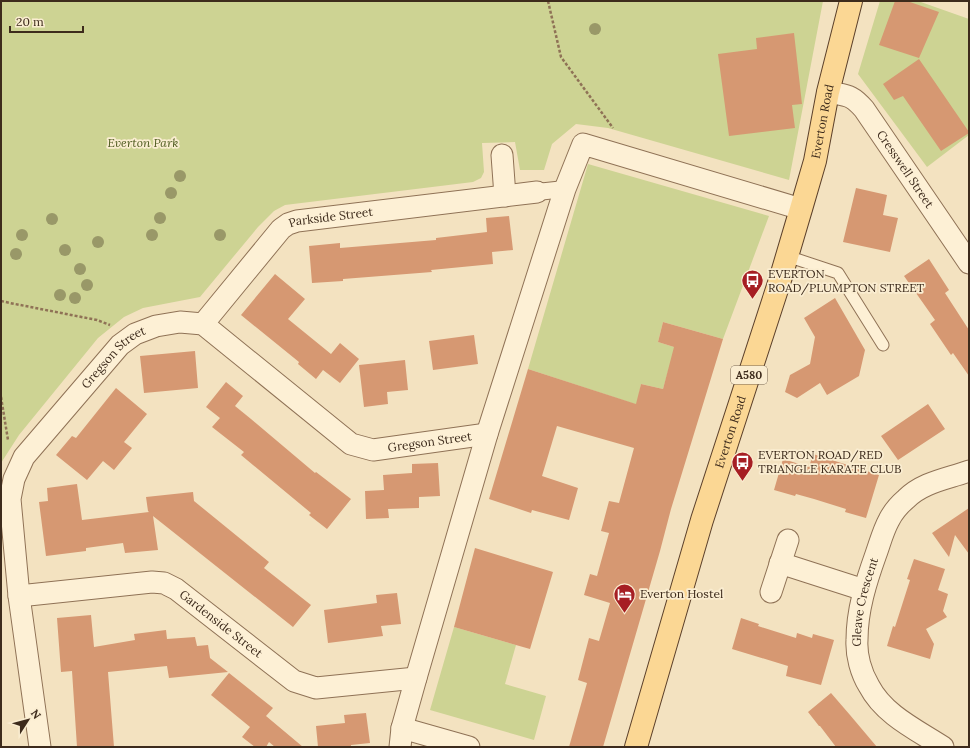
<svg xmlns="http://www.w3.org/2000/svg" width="970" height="748" font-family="Lora,serif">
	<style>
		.green { fill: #cdd393 }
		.building { fill: #d69872 }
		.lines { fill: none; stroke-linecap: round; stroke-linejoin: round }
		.service-casing { stroke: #8f7256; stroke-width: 13 }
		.pedestrian-casing { stroke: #8f7256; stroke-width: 18 }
		.minor-casing { stroke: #8f7256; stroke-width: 23 }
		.primary-casing { stroke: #5c402a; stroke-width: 24 }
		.path { stroke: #8f7256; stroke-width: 2.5; stroke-dasharray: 3 2; stroke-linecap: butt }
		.service { stroke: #fdf0d5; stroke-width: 11 }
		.pedestrian { stroke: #fdf0d5; stroke-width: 16 }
		.minor { stroke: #fdf0d5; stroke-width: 21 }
		.primary { stroke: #fbd794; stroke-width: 22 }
		.tree { fill: #999868 }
		.labels { text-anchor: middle; stroke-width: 3.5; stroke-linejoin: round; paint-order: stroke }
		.shield { fill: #faedd1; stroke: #766552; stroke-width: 1 }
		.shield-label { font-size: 11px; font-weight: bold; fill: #3d2b1c }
		.street-label { font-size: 12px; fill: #3d2b1c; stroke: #faedd1 }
		.park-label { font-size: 12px; font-style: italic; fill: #4f5c20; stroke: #faedd1 }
		.poi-label { font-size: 12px; fill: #3d2b1c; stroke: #faedd1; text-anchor: start }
	</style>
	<rect width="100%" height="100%" fill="#f3e2c0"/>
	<path class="green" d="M1 1H823L789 180 608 128 576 124 552 144 544 170H520L515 142 482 143 484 172 481 178 473 182 285 205 274 211 258 227 200 297 143 308 124 317 98 338 19 435 1 463Z
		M880 1H918L969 19V135L927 167 858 74Z
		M588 164 769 216 723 339 663 322 658 342 687 351 669 368 663 389 641 384 639 394 647 408 528 369Z
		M454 627 516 645 505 684 546 696 534 740 430 710Z"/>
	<path class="building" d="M895 1H907L939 12 919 58 879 45Z
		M794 33 802 104 792 105 795 128 729 136 718 54 757 49 756 38Z
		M919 59 969 132V133L941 151 903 96 894 100 883 84Z
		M856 188 887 195 883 215 898 218 890 252 843 242Z
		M509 216 513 250 492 252 493 264 431 270 432 272 343 279V281L312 283 309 246 340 243V248L436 240V238L487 232 486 218Z
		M929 259 949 290 945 293 969 330V376L953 353 951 355 930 324 935 320 904 276Z
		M275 274 305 299 288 319 331 354 340 343 359 359 340 383 323 370 316 379 298 364 299 362 241 315Z
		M835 298 865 350 859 376 827 395 820 383 797 398 785 392 790 375 810 364 815 337 804 318Z
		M663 322 723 339 671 509 660 551 603 747H569L587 683 578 680 589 638 599 641 610 603 584 595 590 574 597 576 609 533 601 531 609 501 619 503 634 448 557 426 542 476 578 488 569 520 532 510 531 513 489 499 528 369 636 404 641 384 663 389 674 347 658 342Z
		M474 335 478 364 433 370 429 341Z
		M195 351 198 388 144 393 140 356Z
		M405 360 408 390 387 392 388 404 364 407 359 365Z
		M226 382 243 396 235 406 251 419 315 473 316 472 351 499 327 529 309 515 311 513 241 455 244 452 212 427 220 418 206 407Z
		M116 388 147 414 124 442 132 448 114 470 103 461 87 480 56 455 72 436 76 438Z
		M928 404 945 429 898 460 881 436Z
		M813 454 879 475 866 518 845 512 846 509 814 499 796 494 795 496 774 490 783 459 809 467Z
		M438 463 440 496 419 497V508L388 509 389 518 366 519 365 491 384 490 383 475 412 473V464Z
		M77 484 82 520 149 512 148 511 146 497 193 492 194 501 269 562 264 568 311 605 293 627 153 516 158 550 125 553 123 543 86 548V551L46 556 39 502 48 501 47 488Z
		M969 508V554L955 535 949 557 932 533Z
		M475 548 553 572 530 649 454 627Z
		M914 559 945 569 938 590 948 594 943 611 947 617 926 629 934 644 930 659 887 646 893 626 895 627 910 580 907 579Z
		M397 593 401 624 381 626 383 636 328 643 324 610 377 603 376 595Z
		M91 615 94 647 135 640 134 634 166 630 167 639 195 637 197 646 208 645 210 658 228 672 169 678 167 666 108 672 114 747H77L72 671 61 672 57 618Z
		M741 618 759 624 758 626 796 638 797 633 812 638 813 634 834 640 821 685 786 676 788 666 732 649Z
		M229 673 273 708 266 716 303 747H275L269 742 266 747H255L242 737 250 727 211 695Z
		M831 693 850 715 877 747H836L820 726H819L808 712Z
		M366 713 370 743 351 745V747H318L316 726 345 723 344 715Z"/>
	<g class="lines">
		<defs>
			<path id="service" d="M787 256 838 273 883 345"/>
			<path id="pedestrian" d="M537 192 565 189"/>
			<g id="minor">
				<path id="s1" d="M828 92C847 96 851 94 864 109L969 263"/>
				<path d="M502 155 505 196"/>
				<path id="s2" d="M203 324 281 229 288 224 297 221 537 192"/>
				<path d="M780 563 864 590"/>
				<path d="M771 592 788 540"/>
				<path id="s3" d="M19 596 152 582 164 583 176 589 294 681 316 688 416 678"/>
				<path d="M402 728 469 747"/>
				<path id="s4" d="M40 747 19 596 10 499 14 479 24 457 120 345 135 334 156 326 180 322 203 324 351 444 373 450 487 434"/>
				<path d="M400 747 402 728 416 678 487 434 565 189 583 144 801 209"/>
				<path id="s5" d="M943 747C917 730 884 715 869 686 861 673 856 655 857 640 857 610 866 582 876 554 880 543 883 531 889 520 893 512 899 505 906 499 923 482 947 479 969 471"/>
			</g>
			<g id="primary">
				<path id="s6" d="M636 747 702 520 780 280 801 209 815 161 828 92 851 1"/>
			</g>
		</defs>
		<use href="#service" class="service-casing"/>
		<use href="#pedestrian" class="pedestrian-casing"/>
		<use href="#minor" class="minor-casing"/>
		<use href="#primary" class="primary-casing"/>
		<path class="path" d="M548 1 561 57 613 128
			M1 301 10 303 97 320 110 325
			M1 397 8 440"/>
		<use href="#service" class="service"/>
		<use href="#pedestrian" class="pedestrian"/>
		<use href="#minor" class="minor"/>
		<use href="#primary" class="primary"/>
	</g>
	<g class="tree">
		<circle cx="595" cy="29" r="6"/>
		<circle cx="180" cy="176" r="6"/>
		<circle cx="171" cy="193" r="6"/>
		<circle cx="160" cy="218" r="6"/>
		<circle cx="52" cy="219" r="6"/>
		<circle cx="22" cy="235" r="6"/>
		<circle cx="152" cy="235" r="6"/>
		<circle cx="220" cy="235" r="6"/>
		<circle cx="98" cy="242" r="6"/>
		<circle cx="65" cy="250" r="6"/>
		<circle cx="16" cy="254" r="6"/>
		<circle cx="80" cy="269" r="6"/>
		<circle cx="87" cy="285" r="6"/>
		<circle cx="60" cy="295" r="6"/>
		<circle cx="75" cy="298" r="6"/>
	</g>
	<defs>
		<symbol id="bus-pin" viewBox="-11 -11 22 30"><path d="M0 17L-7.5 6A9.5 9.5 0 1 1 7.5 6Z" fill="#a61e23" stroke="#faedd1"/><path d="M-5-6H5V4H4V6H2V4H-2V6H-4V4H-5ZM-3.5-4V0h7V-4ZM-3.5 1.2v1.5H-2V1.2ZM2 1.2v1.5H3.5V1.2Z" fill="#fff"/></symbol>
		<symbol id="hotel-pin" viewBox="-11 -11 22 30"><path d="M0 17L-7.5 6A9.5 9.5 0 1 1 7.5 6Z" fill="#a61e23" stroke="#faedd1"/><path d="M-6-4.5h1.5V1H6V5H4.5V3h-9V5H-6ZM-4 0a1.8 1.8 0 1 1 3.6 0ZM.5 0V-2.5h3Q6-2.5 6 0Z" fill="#fff"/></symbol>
	</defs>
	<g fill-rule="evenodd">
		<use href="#bus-pin" x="740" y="268" width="25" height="34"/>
		<use href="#bus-pin" x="730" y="450" width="25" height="34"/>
		<use href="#hotel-pin" x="612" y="582" width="25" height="34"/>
	</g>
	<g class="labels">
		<rect class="shield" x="731" y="366" width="36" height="18" rx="3"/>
		<g class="shield-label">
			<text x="749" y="379">A580</text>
		</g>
		<g class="street-label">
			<text dy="4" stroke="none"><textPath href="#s6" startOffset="653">Everton Road</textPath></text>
			<text dy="4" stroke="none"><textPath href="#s1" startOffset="114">Cresswell Street</textPath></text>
			<text dy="4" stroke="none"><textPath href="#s2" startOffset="175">Parkside Street</textPath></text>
			<text dy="4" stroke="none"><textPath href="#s4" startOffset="429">Gregson Street</textPath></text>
			<text dy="4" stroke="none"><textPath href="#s6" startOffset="329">Everton Road</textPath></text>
			<text dy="4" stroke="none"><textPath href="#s4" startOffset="801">Gregson Street</textPath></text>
			<text dy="4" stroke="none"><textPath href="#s5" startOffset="184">Gleave Crescent</textPath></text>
			<text dy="4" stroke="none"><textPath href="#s3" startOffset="216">Gardenside Street</textPath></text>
		</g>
		<g class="park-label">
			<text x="143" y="147">Everton Park</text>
		</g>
		<g class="poi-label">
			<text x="768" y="278">EVERTON<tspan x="768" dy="14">ROAD/PLUMPTON STREET</tspan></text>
			<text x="758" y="459">EVERTON ROAD/RED<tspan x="758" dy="14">TRIANGLE KARATE CLUB</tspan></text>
			<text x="640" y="598">Everton Hostel</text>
		</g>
	</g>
	<rect width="970" height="748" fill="none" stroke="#3d2b1c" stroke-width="4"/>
	<g transform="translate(28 720) rotate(54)" stroke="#faedd1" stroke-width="3" paint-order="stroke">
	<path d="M0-3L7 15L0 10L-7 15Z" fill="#3d2b1c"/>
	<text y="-6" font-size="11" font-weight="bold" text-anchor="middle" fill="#3d2b1c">N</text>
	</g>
	<path d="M10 26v6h73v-6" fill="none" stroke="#3d2b1c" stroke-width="2"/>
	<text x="16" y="26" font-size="12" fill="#3d2b1c" stroke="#faedd1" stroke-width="3" paint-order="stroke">20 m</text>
</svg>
